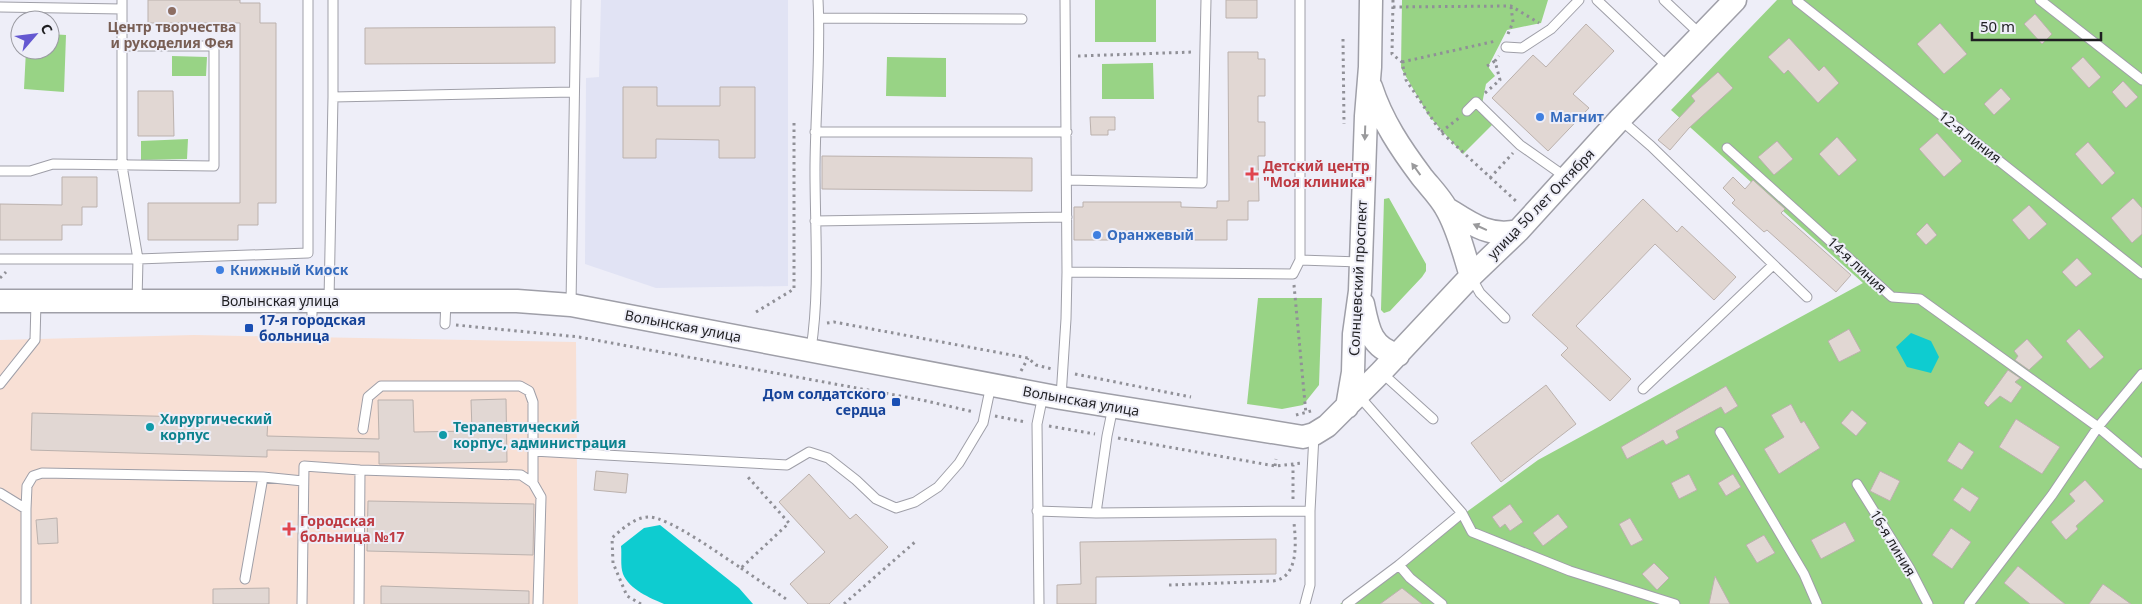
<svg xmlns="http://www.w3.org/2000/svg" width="2142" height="604" font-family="'Noto Sans',sans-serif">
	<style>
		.built { fill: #e1e3f4 }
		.medical { fill: #f8e0d5 }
		.green { fill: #98d385 }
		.water { fill: #0eccd0 }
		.building { fill: #e1d7d3; stroke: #bbb1ad }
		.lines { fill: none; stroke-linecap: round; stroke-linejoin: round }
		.service-casing { stroke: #9f9fa8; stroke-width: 11 }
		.tertiary-casing { stroke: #9f9fa8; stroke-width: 25 }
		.path { stroke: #909097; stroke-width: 3; stroke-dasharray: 2.5 4; stroke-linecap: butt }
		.service { stroke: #fff; stroke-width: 9 }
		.tertiary { stroke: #fff; stroke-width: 22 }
		.oneway { fill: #9a9a9c }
		.education-dot { fill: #8d6e63; stroke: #eeeef8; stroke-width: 2 }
		.shop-dot { fill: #3f7fe0; stroke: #eeeef8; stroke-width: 2 }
		.health-dot { fill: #e0444e; stroke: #eeeef8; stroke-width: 2 }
		.transit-dot { fill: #1a4fb4; stroke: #eeeef8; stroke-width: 2 }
		.culture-dot { fill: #0f9aa8; stroke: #eeeef8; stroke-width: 2 }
		.labels { text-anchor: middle; stroke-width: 4; stroke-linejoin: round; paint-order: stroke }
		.education-label { font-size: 14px; font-weight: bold; fill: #785e54; stroke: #eeeef8 }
		.shop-label { font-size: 14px; font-weight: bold; fill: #366cbe; stroke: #eeeef8; text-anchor: start }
		.street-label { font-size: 14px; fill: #1f1f22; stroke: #eeeef8 }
		.health-label { font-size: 14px; font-weight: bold; fill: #be3a42; stroke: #eeeef8; text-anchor: start }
		.transit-label { font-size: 14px; font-weight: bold; fill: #164399; stroke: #eeeef8; text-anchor: start }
		.culture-label { font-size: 14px; font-weight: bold; fill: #0d838f; stroke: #eeeef8; text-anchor: start }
	</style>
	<rect width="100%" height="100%" fill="#eeeef8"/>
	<path class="built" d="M601 0H788V286L656 288 585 264 586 78 599 77Z"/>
	<path class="medical" d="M194 335 576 342 578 604H0V340Z"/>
	<path class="green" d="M1095 0H1156V42H1095Z
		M1402 0H1548L1541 23 1507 30 1489 65V68L1495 76 1486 84 1482 104 1494 123 1463 154 1429 116 1401 68Z
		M1777 0H2142V604H1340L1538 460 1863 283 1671 110Z
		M50 34 66 35 64 92 24 89 26 50H50Z
		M172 56 207 57 206 76H172Z
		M887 57 946 58V97L886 96Z
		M1153 63 1154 99H1102V64Z
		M188 139 187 159 141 160V141Z
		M1389 198 1426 264V271L1422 277 1390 311 1384 313 1381 310 1384 199Z
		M1258 298H1322L1319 385 1303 405 1282 409 1247 404Z"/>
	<path class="water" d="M1911 333 1931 341 1939 357 1931 373 1907 367 1896 347Z
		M660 525 739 588 753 604H664C650 598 629 589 623 574 620 566 622 554 621 546L644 528Z"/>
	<path class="building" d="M148 0H240V3H260V23H276V203H258V225H238V240H148V203H240V23H148Z
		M1226 0H1257V18H1226Z
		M2035 14 2052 34 2042 44 2024 24Z
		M1940 23 1967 54 1944 74 1917 44Z
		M1586 24 1614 51 1573 94 1589 108 1548 151 1492 98 1533 55 1546 67Z
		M555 27V63L365 64V28Z
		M1789 38 1819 71 1824 66 1839 83 1818 103 1788 70 1784 74 1768 57Z
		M1228 52H1258V59H1265V96H1258V122H1265V156H1258L1259 201H1248V220H1227V240H1074V207H1083V202H1181V207L1217 208V201H1229Z
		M2083 57 2101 77 2089 88 2071 68Z
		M1718 72 1733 88 1689 128 1670 150 1658 140 1695 101 1691 96Z
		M2123 81 2138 97 2126 108 2112 92Z
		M623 87H657V106H720V87H755V158H719V140L656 139V158H623Z
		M2001 88 2011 99 1994 115 1984 104Z
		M138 91H173L174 136H138Z
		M1090 117H1115V130H1108V135H1091Z
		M1937 133 1962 161 1944 177 1919 149Z
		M1837 137 1857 160 1839 176 1819 154Z
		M1777 141 1793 159 1774 175 1758 157Z
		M2088 142 2115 173 2102 185 2075 154Z
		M822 156 1032 158V191L822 189Z
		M62 177H97V207H82V225H62V240H0V204L62 205Z
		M1733 177 1745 189 1753 180 1785 209 1781 213 1851 275 1836 292 1767 230 1764 232 1732 203 1735 200 1723 188Z
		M2133 198 2142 208V234L2132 243 2111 218Z
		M1643 199 1677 232 1682 226 1736 277 1714 300 1655 244 1576 326 1631 379 1610 401 1561 355 1568 348 1532 315Z
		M2029 205 2047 224 2029 240 2012 220Z
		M1927 223 1937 235 1926 245 1916 234Z
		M2077 258 2092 274 2076 287 2062 272Z
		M1849 329 1861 351 1839 362 1828 341Z
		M2079 329 2104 357 2090 369 2066 341Z
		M2027 339 2043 357 2029 370 2015 360 2018 356 2014 351Z
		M2008 370 2020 378 2015 382 2022 387 2011 403 2000 396 1988 407 1984 403Z
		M1546 385 1576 424 1501 482 1471 443Z
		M1726 386 1738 406 1725 414 1721 407 1676 431 1679 438 1666 445 1663 440 1627 459 1621 447Z
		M506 399 507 462 379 464V452L267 450V457L31 450 32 413 268 419 267 436 379 439 378 400H413L414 432 472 431 471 400Z
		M1791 404 1801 423 1804 421 1820 448 1779 474 1764 449 1784 437 1771 415Z
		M1852 410 1867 423 1856 436 1841 423Z
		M2016 419 2060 447 2042 474 1999 447Z
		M1959 442 1974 452 1962 470 1947 461Z
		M596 471 628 474 626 493 594 490Z
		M1880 471 1900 481 1890 501 1870 491Z
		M809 474 850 519 856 514 888 547 829 604H808L790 584 825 552 779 502Z
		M1689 474 1697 490 1679 499 1671 483Z
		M1733 474 1741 487 1726 496 1718 483Z
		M2085 480 2104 501 2076 526 2078 529 2066 540 2051 522 2075 501 2069 494Z
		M1962 487 1979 498 1970 512 1953 500Z
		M368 501 534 504 533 555 367 551Z
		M1510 504 1523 522 1510 531 1505 524 1500 528 1492 517Z
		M1558 514 1568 527 1543 546 1533 533Z
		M57 518 58 543 38 544 36 520Z
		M1630 518 1643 540 1631 546 1619 524Z
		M1845 522 1855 541 1821 559 1811 540Z
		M1951 528 1971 542 1952 569 1932 555Z
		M1764 535 1775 553 1757 563 1746 545Z
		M1276 539V574L1096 577V604H1057V585L1081 584 1080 542Z
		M1654 563 1669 578 1657 590 1642 574Z
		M2018 566 2065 604H2030L2004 583Z
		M1715 576 1730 604H1709Z
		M2103 584 2131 604H2089Z
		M381 586 529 591V604H381Z
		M269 588V604H213V589Z
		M1402 588 1422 604H1380Z"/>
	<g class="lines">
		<defs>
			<path id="service" d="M122 0V166L138 259 137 301
				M1597 0 1669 68
				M1664 0 1700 34
				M2040 0 2142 80
				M1797 1 2142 274
				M0 7 122 9
				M819 18 1022 19
				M1506 47 1522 48 1551 29 1579 0
				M333 97 574 92
				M1467 111 1476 102 1520 145 1567 178
				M1621 120 1651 146 1807 297
				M815 132H1067
				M1727 148 1892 297 1920 299 2098 427 2142 464
				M0 171H30L53 164 214 166V46H122
				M1068 180 1202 183 1206 0
				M815 221 1067 217
				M0 259H138L308 253V0
				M1300 260 1360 262
				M1067 272 1293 274 1300 260V0
				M1471 277 1480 293 1505 318
				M329 300 333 97V0
				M312 301V320
				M571 304 576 0
				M445 324 446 301
				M811 349C820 291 815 230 815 171 815 114 821 57 818 0
				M1382 373 1433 419
				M0 384 35 340 36 302
				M1643 389 1773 265
				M1359 396 1462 513 1472 532 1570 571 1675 604
				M1061 397 1066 319 1067 272 1065 0
				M363 429 368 397 381 386H520L529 391 533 402V483
				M1720 432 1804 574 1817 604
				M533 451 787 465 809 452 828 458 856 480 876 499 896 508 915 502 938 487 959 463 983 423 991 385
				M263 477 303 481
				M1857 484 1910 569 1928 604
				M0 493 26 509V604
				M26 509 27 486 33 476 42 473 263 477 245 579
				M1037 511 1096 513 1310 511
				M1096 513 1107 436 1113 407
				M1399 565 1410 578 1442 604
				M302 604 304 466 360 470 521 475 533 483 541 497 538 604
				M359 604 360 470
				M1039 604 1037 424 1043 395
				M1305 604 1310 585V511L1314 435
				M1347 604 1399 565 1462 513
				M1969 604 2052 495 2098 427 2142 374"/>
			<path id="tertiary" d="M1371 87C1382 121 1401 149 1422 177 1430 187 1440 197 1446 208 1458 228 1464 254 1471 276
				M1446 208C1470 223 1489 238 1518 231
				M0 301H517L571 305 1061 398 1303 437 1314 434 1327 426 1381 372 1471 276 1518 231 1620 119 1735 0
				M1363 304C1368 329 1371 348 1398 355
				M1347 407 1353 372 1354 334 1360 291 1366 116 1370 67 1371 0"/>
		</defs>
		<use href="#service" class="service-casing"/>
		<use href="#tertiary" class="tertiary-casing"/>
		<path class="path" d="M1393 0 1392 54 1402 62 1406 80 1441 132 1517 202
			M1393 7 1511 6 1539 23
			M1508 34 1513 22 1511 7
			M1343 39 1344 124
			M1078 56 1194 52
			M1402 62 1496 41
			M1487 66 1495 61
			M1485 93 1500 80 1495 61 1499 56
			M1441 132 1459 118
			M1490 178 1513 153
			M0 278 6 272
			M1294 285 1306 414
			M756 312 794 289V123
			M827 323 834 322 1028 358 1036 365 1052 369
			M456 325 579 337 922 400 974 412
			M1021 371 1028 358
			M1075 374 1191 397
			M1296 415 1311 411
			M995 416 1026 422
			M1049 426 1095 434
			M1118 438 1275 466 1302 463
			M1275 466 1276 459
			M1293 499V465
			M741 568 789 601
			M1169 585 1272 581C1299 579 1296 543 1294 523
			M641 604 627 596 613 563 612 538C622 529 635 517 649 517 669 517 722 556 741 568L789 523 747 476
			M844 604 915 542"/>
		<use href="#service" class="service"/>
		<use href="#tertiary" class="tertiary"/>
	</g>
	<defs><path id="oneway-solid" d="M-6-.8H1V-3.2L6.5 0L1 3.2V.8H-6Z" transform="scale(1.25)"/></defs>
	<g class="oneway">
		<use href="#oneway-solid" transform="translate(1365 133) rotate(92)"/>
		<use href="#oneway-solid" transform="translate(1416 169) rotate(-126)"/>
		<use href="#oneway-solid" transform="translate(1480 227) rotate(-156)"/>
	</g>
	<circle class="education-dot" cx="172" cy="11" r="5"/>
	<g class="shop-dot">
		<circle cx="1540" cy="117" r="5"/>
		<circle cx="1097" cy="235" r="5"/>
		<circle cx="220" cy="270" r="5"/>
	</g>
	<g class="health-dot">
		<path d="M1249.5 166.5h5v5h5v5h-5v5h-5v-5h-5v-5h5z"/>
		<path d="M286.5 521.5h5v5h5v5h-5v5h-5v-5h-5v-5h5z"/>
	</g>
	<g class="transit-dot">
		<rect x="244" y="323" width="10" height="10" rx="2.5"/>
		<rect x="891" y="397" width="10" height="10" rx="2.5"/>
	</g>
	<g class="culture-dot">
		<circle cx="150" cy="427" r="5"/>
		<circle cx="443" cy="435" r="5"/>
	</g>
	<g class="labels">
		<g class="education-label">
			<text x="172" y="32">Центр творчества<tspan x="172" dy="16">и рукоделия Фея</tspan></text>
		</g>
		<g class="shop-label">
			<text x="1550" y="122">Магнит</text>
			<text x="1107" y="240">Оранжевый</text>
			<text x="230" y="275">Книжный Киоск</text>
		</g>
		<g class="street-label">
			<text transform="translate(1970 137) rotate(38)" y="5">12-я линия</text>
			<text transform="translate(1541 204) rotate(-46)" y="5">улица 50 лет Октября</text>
			<text transform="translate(1857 265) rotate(43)" y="5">14-я линия</text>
			<text transform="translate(1358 278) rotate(-87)" y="5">Солнцевский проспект</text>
			<text x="280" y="306">Волынская улица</text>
			<text transform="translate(683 326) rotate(11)" y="5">Волынская улица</text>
			<text transform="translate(1081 401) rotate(10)" y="5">Волынская улица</text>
			<text transform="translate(1893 543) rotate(59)" y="5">16-я линия</text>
		</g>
		<g class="health-label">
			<text x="1263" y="171">Детский центр<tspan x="1263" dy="16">"Моя клиника"</tspan></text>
			<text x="300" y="526">Городская<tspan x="300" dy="16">больница №17</tspan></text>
		</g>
		<g class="transit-label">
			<text x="259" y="325">17-я городская<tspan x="259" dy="16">больница</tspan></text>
			<text x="886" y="399" text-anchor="end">Дом солдатского<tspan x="886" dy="16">сердца</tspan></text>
		</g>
		<g class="culture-label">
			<text x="160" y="424">Хирургический<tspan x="160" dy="16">корпус</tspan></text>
			<text x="453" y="432">Терапевтический<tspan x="453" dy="16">корпус, администрация</tspan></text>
		</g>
	</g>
	<g transform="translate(35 35) rotate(62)"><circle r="24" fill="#eeeef8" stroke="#9b9ba2"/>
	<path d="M0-4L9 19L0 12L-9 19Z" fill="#6458d1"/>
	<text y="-8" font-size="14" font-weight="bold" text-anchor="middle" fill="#1f1f22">С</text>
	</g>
	<path d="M1972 32v8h129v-8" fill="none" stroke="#1f1f22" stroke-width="2.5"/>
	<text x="1980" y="32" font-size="15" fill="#1f1f22" stroke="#eeeef8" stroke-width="4" paint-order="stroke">50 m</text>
</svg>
